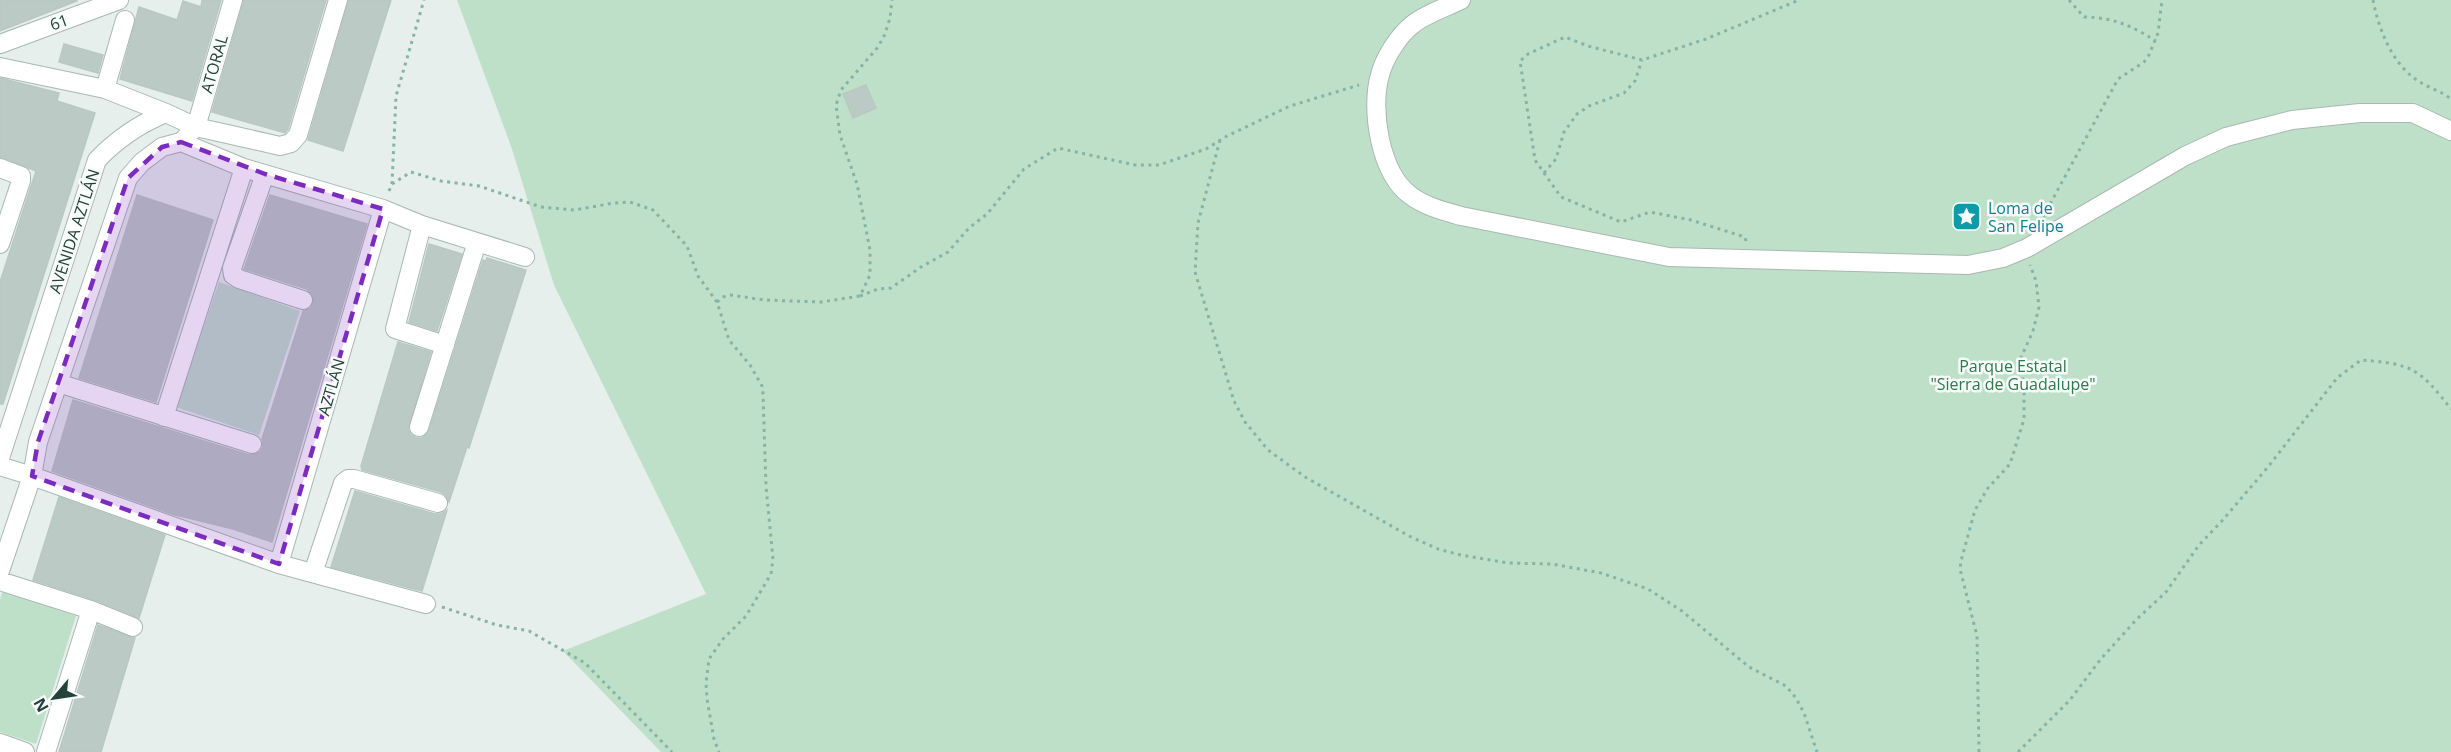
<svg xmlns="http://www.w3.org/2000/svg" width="2451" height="752" font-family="'Open Sans',sans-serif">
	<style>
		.green { fill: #bfe0c8 }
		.building { fill: #bbcac4; stroke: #b8c9c2; stroke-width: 1.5 }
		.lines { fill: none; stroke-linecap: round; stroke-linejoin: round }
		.minor-casing { stroke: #a8b8b2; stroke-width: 20 }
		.path { stroke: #86b3a5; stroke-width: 3; stroke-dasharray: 3 4.5; stroke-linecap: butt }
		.minor { stroke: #fff; stroke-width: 18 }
		.marked { fill: #7b2cbf; fill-opacity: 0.2; stroke: #7b2cbf; stroke-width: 4.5; stroke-dasharray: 12 8; stroke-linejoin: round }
		.labels { text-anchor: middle; stroke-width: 5; stroke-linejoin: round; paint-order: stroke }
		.street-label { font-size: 16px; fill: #24423a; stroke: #f7fbf9 }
		.culture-label { font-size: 16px; fill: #0d838f; stroke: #f7fbf9; text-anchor: start }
		.park-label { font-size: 16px; fill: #2d7a4b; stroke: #f7fbf9 }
	</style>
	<rect width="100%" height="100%" fill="#e6efeb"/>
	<path class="green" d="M457 0H2451V752H661L563 651 706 594 554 285 512 149Z
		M219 282 300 311 259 435 176 407Z
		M3 589 76 616 36 744 0 732V600Z"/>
	<path class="building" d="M0 0H77V1L0 31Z
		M202 0H221L192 101 120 79 139 7 177 20 183 1 201 7Z
		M244 0H326L288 129 285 133 212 112Z
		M349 0H391L343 151 308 140Z
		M64 44 103 55 98 73 59 62Z
		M0 78 59 93 57 101 95 113 3 404H0V282L36 171 0 157Z
		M866 85 876 108 853 118 843 94Z
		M137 195 213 220 156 402 79 378Z
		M270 195 367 224 272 542 233 529 172 514 52 471 73 400 249 455 260 452 263 447 262 439 303 311 311 308 314 298 307 289 244 269Z
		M429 244 462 254 437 331 409 322Z
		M487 258 526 270 469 448 467 447 449 502 446 496 441 492 362 470 361 466 398 342 431 352 408 429 411 435 416 438H422L429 431 483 260 486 261Z
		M355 491 435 514H441L447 510 422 591 331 567Z
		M59 497 165 535 139 618 95 600 33 580Z
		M98 625 135 638 101 752H59Z"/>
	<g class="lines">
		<defs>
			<path id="minor" d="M1461 0C1447 7 1423 15 1412 25 1398 36 1384 59 1380 75 1370 109 1380 173 1410 195 1424 206 1443 211 1461 216L1669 257 1968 265 2003 258 2027 248 2185 156 2226 137 2292 120 2360 113H2413L2451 131
				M0 44 119 0
				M0 67 105 89 166 113
				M105 89 125 20
				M196 127 233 0
				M181 142 244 168 383 209 422 225 525 257
				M0 168 21 176V181L0 244
				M265 174 232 268 233 275 239 279 303 300
				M422 225 395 329 445 345
				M58 383 252 444
				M164 417 244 168
				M419 427 477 242
				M0 458 97 160C117 139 139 124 166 113L196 127 280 146 291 143 298 135 338 0
				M0 466 32 476 279 564 426 604
				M279 564 383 209
				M0 571 32 476 38 442 128 178 142 162 162 147 181 142 196 127
				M313 573 343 483 348 479H354L438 503
				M0 581 91 610 133 627
				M0 743 25 752
				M46 752 91 610"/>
		</defs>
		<use href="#minor" class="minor-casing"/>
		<path class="path" d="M2069 0 2084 17C2115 18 2130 25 2156 41
			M2373 0C2378 27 2391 61 2414 78 2425 87 2440 90 2451 99
			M1220 140 1198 223 1195 272 1234 401 1245 422 1268 450 1305 477 1409 536 1438 549 1461 555 1508 563 1552 564 1601 573 1648 589 1682 611 1749 667 1786 686 1796 698 1804 713 1817 752
			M1544 173 1556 159 1564 132 1577 114 1589 106 1624 93 1635 81 1642 60
			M392 184 411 172 441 181 479 186 541 207 574 210 614 203 630 202 653 210 687 246 698 276 717 302 729 340 750 365 762 386 763 394 766 486 773 559 771 574 746 616 723 639 709 659 706 683 707 699 714 739 719 752
			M389 191 392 184 396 96 424 0
			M2043 217 2118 79 2144 62 2149 55 2158 33 2162 0
			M1746 241 1745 237 1691 220 1650 212 1621 222 1561 197 1535 160 1520 61 1528 54 1565 37 1588 46 1642 60 1706 39 1799 0
			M860 296 878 289 891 288 921 267 948 252 969 228 987 214 1024 169 1058 148 1135 165H1159L1206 149 1227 136 1290 106 1359 85
			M717 302 723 297 731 295 764 300 821 302 860 296 870 275V250L857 184 840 135 836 105 841 90 878 47 885 34 890 18 892 0
			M442 607 497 625 529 631 585 663 672 752
			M1979 752 1977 636 1960 569 1961 561 1975 510 1988 488 2010 464 2024 419V386L2019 362 2033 331 2039 307 2036 281 2030 265
			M2018 752 2070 700 2100 660 2136 620 2166 592 2199 545 2221 522 2268 467 2337 378 2361 360C2412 364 2419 368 2451 409"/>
		<use href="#minor" class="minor"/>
	</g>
	<path class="marked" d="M181 142 265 174 383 209 279 564 32 476 38 442 128 178 162 147Z"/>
	<defs>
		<symbol id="sight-square" viewBox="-11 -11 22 22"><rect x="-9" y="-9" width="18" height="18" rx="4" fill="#0f9aa8" stroke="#f7fbf9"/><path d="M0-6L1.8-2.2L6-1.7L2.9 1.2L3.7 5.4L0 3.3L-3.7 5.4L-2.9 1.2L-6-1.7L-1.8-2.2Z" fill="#fff"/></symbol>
	</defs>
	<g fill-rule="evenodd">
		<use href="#sight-square" x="1950" y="200" width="33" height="33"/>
	</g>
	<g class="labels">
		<g class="street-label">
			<text transform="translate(59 22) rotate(-20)" y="6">61</text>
			<text transform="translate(214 64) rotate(-74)" y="6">ATORAL</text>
			<text transform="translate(74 231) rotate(-72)" y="6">AVENIDA AZTLÁN</text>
			<text transform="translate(331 387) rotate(-74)" y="6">AZTLÁN</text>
		</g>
		<g class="culture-label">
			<text x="1988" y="214">Loma de<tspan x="1988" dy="18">San Felipe</tspan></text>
		</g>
		<g class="park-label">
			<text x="2013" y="372">Parque Estatal<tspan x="2013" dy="18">"Sierra de Guadalupe"</tspan></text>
		</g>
	</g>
	<g transform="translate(54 698) rotate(241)" stroke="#f7fbf9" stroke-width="4.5" paint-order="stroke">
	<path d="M0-4.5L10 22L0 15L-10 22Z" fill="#24423a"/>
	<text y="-9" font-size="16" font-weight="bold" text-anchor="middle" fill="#24423a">N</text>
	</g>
</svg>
